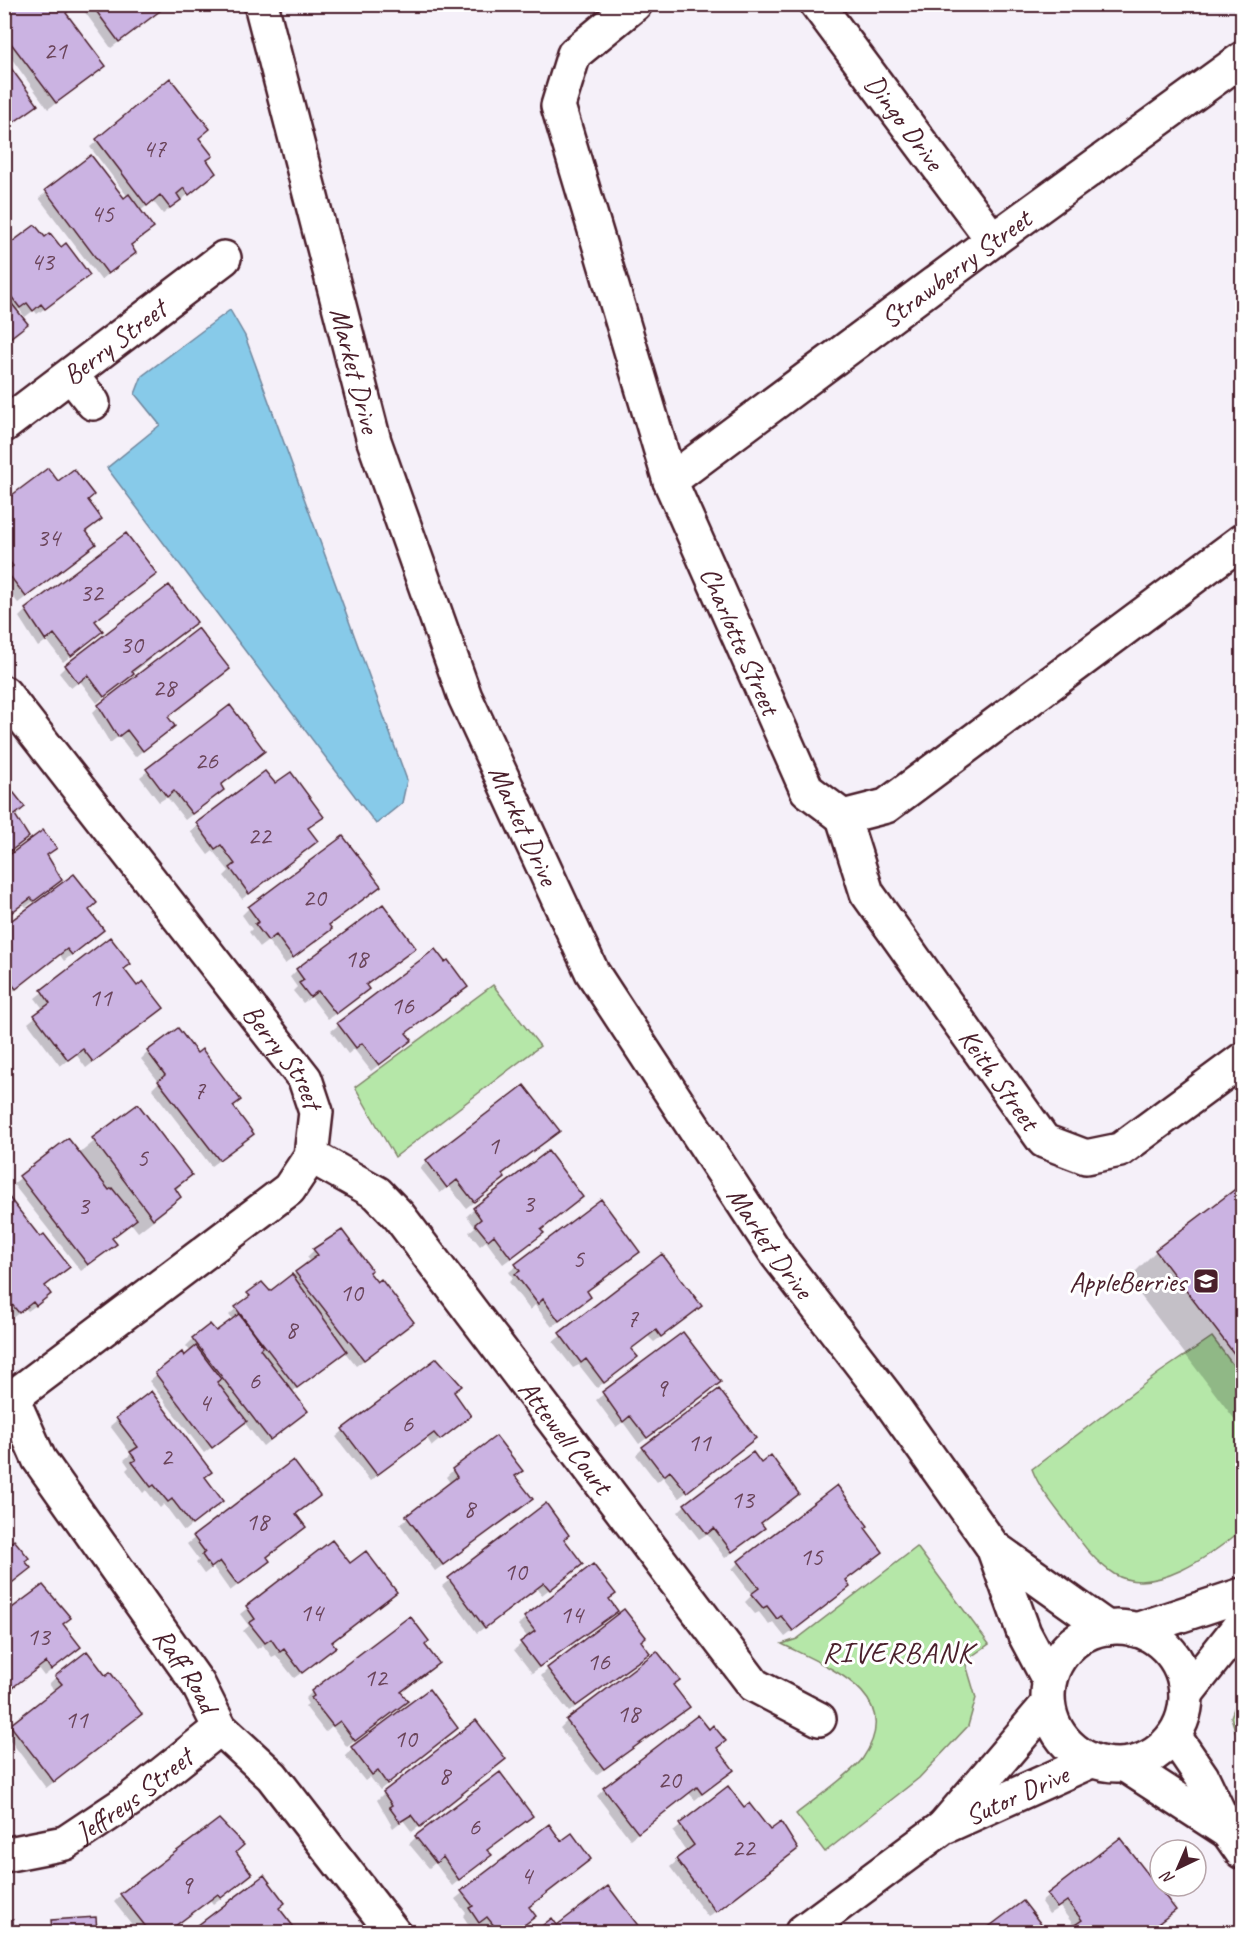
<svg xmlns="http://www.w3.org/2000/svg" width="1247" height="1937" font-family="Caveat,sans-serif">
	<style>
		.green { fill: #b5e7a8; stroke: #80836a; stroke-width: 1.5 }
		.water { fill: #87cae9; stroke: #6f869d; stroke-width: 1.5 }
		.shadow { fill: #0003 }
		.building { fill: #cbb3e2; stroke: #4a1f2b; stroke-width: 1.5 }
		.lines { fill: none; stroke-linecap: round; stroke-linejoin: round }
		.minor-casing { stroke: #4a1f2b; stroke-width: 38 }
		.minor { stroke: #fff; stroke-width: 33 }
		.labels { text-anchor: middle; stroke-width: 6; stroke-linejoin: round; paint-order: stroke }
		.number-label { font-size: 26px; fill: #6a4459 }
		.street-label { font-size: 28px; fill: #4a1f2b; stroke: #fff }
		.poi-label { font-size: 28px; fill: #4a1f2b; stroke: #fff; text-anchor: end }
		.neighbourhood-label { font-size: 30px; letter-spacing: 1.5px; fill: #4a1f2b; stroke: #fff }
	</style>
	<rect width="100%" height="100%" fill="#f5f0f9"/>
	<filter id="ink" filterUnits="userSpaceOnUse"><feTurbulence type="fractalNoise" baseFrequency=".0167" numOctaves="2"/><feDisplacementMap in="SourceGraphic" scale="12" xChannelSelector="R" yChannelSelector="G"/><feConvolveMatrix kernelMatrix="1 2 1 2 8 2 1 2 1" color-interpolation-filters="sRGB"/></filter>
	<g filter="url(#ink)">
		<path class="green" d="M493 985 540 1046 395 1157 355 1087Z
			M1212 1337 1242 1377V1530C1212 1554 1154 1598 1114 1574 1095 1562 1083 1545 1070 1527 1056 1508 1040 1490 1032 1469L1159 1373Z
			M917 1547 989 1644 965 1661 976 1698 968 1726 919 1778 825 1852 796 1814C811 1802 855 1771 863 1758 906 1694 827 1667 782 1644L797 1639Z
			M1242 1686V1753L1231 1717Z"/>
		<path class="water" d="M230 310 245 336 407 780 402 803 376 824 107 468 160 425 135 394 142 376Z"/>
		<path class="shadow" d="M4 4 74 5 65 14 97 73 48 109 9 55 4 60Z
			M79 4H169L111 48Z
			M170 80 198 139 205 161 207 180 163 214 153 201 140 211 152 228 130 246 127 259 101 280 39 198 91 157 124 200 128 197 90 147Z
			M4 250 81 282 37 314 34 310 25 317 19 309 16 311 26 324 4 342Z
			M58 483 87 501 100 519 85 532 87 551 18 603 4 585V503Z
			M155 574 94 622V638L63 662 47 640 38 647 19 617 26 610Z
			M195 622 97 703 80 681 71 688 59 673 66 666Z
			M228 669 166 718 173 726 135 757 119 736 110 743 92 713 99 706Z
			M229 708 263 751 219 786 215 796 185 820 167 797 159 802 140 777Z
			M265 773 274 786 322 816 307 829 316 841 242 899 224 876 229 871 213 851 208 855 190 831Z
			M55 848 46 856 53 886 26 907 23 903 4 918V861Z
			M372 893 328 926 330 929 323 936 285 964 268 941 260 947 249 932 252 929 242 915 249 908Z
			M88 911 102 930 64 961 60 955 8 995 4 990V928Z
			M110 939 129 964 123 970 155 1014 86 1068 76 1054 60 1066 28 1023 44 1010 35 998Z
			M434 951 459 993 405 1034 410 1040 371 1071 354 1049 348 1054 331 1031Z
			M407 955 365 986 360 995 328 1019 311 997 303 1003 293 991 297 987 290 977 297 970Z
			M148 1052 231 1107 245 1141 211 1166 152 1089 159 1082 141 1059Z
			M137 1106 190 1175 175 1191 179 1197 165 1211 138 1232 131 1223 111 1239 108 1250 81 1271 13 1184 68 1140 79 1154Z
			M551 1138 501 1175 496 1185 466 1208 449 1186 440 1193 420 1168 427 1161Z
			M1242 1186V1429L1128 1279 1156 1251Z
			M4 1194 39 1239 68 1267 44 1287 42 1301 28 1311 25 1308 11 1319 4 1310Z
			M581 1197 540 1231 535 1240 503 1264 486 1241 480 1246 469 1232 475 1227 467 1216 474 1209Z
			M600 1201 638 1252 586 1292 589 1297 552 1327 535 1305 530 1310 509 1282 513 1278 509 1272Z
			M314 1250 367 1272 405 1329 356 1366 344 1351 292 1392 306 1411 263 1446 244 1422 204 1453 149 1381 182 1354 184 1358 191 1352 186 1346 193 1339 216 1333 233 1320 229 1315 262 1284 269 1293 311 1262 307 1257Z
			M662 1257 693 1313 654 1342 648 1336 630 1350 636 1357 597 1388 579 1365 573 1368 553 1342Z
			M683 1334 712 1388 639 1444 623 1422 616 1427 596 1400Z
			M460 1386 453 1393 469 1416 432 1446 427 1438 370 1481 336 1437 343 1431Z
			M150 1393 221 1501 184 1531 164 1504 160 1508 146 1490 143 1493 126 1470 129 1467 124 1460 131 1454 110 1426Z
			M495 1438 521 1471 514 1477 531 1499 435 1571 400 1524 451 1484 446 1477 453 1470Z
			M747 1444 679 1498 663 1477 657 1482 636 1455 643 1448Z
			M292 1462 318 1496 295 1515 261 1567 230 1591 213 1567 204 1574 196 1563 199 1560 187 1544Z
			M685 1505 759 1524 756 1535 725 1558 707 1534 699 1539 678 1512Z
			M545 1506 563 1540 581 1564 542 1595 537 1588 477 1633 442 1586Z
			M864 1528 881 1552 844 1581 842 1593 785 1637 773 1622 769 1625 759 1612 755 1614 745 1602 752 1595 732 1569 739 1562Z
			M332 1542 349 1565 395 1592 331 1643 327 1654 294 1678 276 1655 272 1657 263 1645 257 1649 243 1631 249 1626 240 1614Z
			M616 1611 532 1673 514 1650 528 1638 518 1625 525 1618Z
			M62 1624 72 1654 44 1676 38 1668Z
			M639 1642 648 1653 641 1660 569 1712 541 1676 548 1669Z
			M424 1645 437 1663 400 1693 406 1701 399 1708 347 1747 332 1726 325 1732 305 1706 308 1704 305 1699 312 1692Z
			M56 1677 106 1678 133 1721 46 1788 4 1732 55 1692 49 1684Z
			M678 1680 672 1686 681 1713 596 1775 560 1728 567 1721Z
			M456 1728 380 1790 370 1777 365 1781 345 1756 352 1749Z
			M716 1749 732 1770 695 1800 689 1793 630 1839 597 1796 604 1789Z
			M497 1766 412 1832 403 1820 393 1828 377 1800 384 1793Z
			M728 1788 789 1856 708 1917 670 1867 687 1852 673 1832Z
			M524 1822 486 1851 490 1855 452 1886 435 1863 429 1868 409 1844 416 1837Z
			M548 1826 528 1908 534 1916 515 1932H487L479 1923 471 1928 463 1916 466 1913 455 1899Z
			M1120 1840 1174 1910 1147 1932H1069L1075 1927 1060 1907 1049 1914 1041 1902Z
			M235 1853 243 1880 213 1904 210 1900 167 1932H138L114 1902 121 1895Z
			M264 1877 278 1909 294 1932H191Z
			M608 1888 641 1932H536L552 1921 557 1927Z
			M1023 1903 1045 1932H985Z
			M94 1919 95 1932H35L45 1931 52 1922Z"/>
		<path class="building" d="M4 4H75L66 13 106 66 56 103 4 34Z
			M91 4H169L119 42Z
			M4 47 11 56 5 60 38 105 4 129Z
			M170 78 210 129 199 138 213 156 207 160 216 173 189 195 184 188 177 194 181 200 170 208 160 195 147 206 96 139Z
			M91 155 124 198 129 194 154 228 131 245 136 253 108 274 45 190Z
			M35 225 45 237 50 233 61 247 66 243 90 275 45 309 41 304 33 311 27 303 20 308 4 287V248Z
			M4 294 28 324 5 342 11 350 4 355Z
			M48 468 58 481 74 469 94 495 88 500 102 519 86 531 96 544 26 597 6 571 13 566 4 555 9 548 4 543V501Z
			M126 533 157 574 95 621 103 631 71 656 54 634 46 641 25 609Z
			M169 585 197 622 132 671 134 674 104 697 88 675 78 683 65 665Z
			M198 628 230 669 168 717 175 726 143 751 127 730 118 737 98 705Z
			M230 705 265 751 221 785 224 790 192 814 174 791 167 797 146 769Z
			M265 771 275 783 291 772 324 817 308 828 318 841 249 894 230 868 235 864 221 845 215 849 196 823Z
			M10 788 25 807 15 815 29 837 4 856V792Z
			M43 830 57 848 47 855 62 880 34 901 31 898 4 918V859Z
			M343 836 381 886 329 925 332 929 293 958 276 935 268 941 255 924 259 922 248 907Z
			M74 874 97 903 89 910 104 930 72 955 67 949 16 989 4 974V926Z
			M383 904 416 948 366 985 369 989 336 1014 318 991 310 997 299 983 304 980 296 969Z
			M110 937 131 964 124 969 137 986 143 981 164 1008 93 1062 83 1049 68 1060 34 1015 50 1003 41 990Z
			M435 949 445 962 448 960 468 987 406 1033 412 1040 379 1065 362 1043 356 1048 337 1023Z
			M178 1028 197 1053 202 1049 241 1100 233 1106 254 1134 219 1160 158 1081 165 1075 147 1051Z
			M524 1085 560 1131 502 1174 505 1178 474 1202 457 1180 447 1188 426 1160Z
			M138 1104 192 1175 175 1188 181 1197 153 1219 92 1138Z
			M68 1138 109 1190 112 1188 137 1219 112 1238 117 1244 88 1265 19 1176Z
			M548 1151 583 1197 541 1230 544 1233 511 1258 494 1235 488 1240 475 1224 481 1219 473 1208Z
			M1242 1184V1364L1155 1250Z
			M4 1191 40 1237 44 1234 70 1267 45 1286 51 1294 36 1306 33 1302 19 1313 4 1295Z
			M601 1199 640 1252 587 1291 591 1297 559 1321 543 1299 538 1304 515 1274 520 1271 515 1264Z
			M342 1230 372 1270 369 1272 377 1282 381 1279 414 1322 364 1360 295 1272 318 1255 313 1249Z
			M662 1254 702 1306 661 1337 656 1330 631 1349 638 1357 604 1383 586 1359 581 1363 559 1333Z
			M292 1274 347 1351 297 1388 235 1307 250 1296 247 1293 262 1282 270 1291Z
			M239 1314 263 1346 260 1349 308 1411 270 1440 192 1338 210 1324 216 1331Z
			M683 1332 721 1382 647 1438 630 1416 623 1422 602 1392Z
			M196 1346 221 1379 217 1382 247 1421 212 1448 155 1373 182 1352 184 1356Z
			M437 1358 462 1386 454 1392 471 1416 440 1440 434 1433 377 1475 342 1429Z
			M719 1389 756 1438 687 1492 670 1471 664 1476 642 1447Z
			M151 1391 212 1472 205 1477 223 1501 192 1525 172 1499 168 1502 154 1485 151 1487 132 1462 136 1460 130 1452 138 1447 116 1418Z
			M496 1436 523 1471 515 1476 533 1499 443 1565 406 1516 457 1477 452 1469Z
			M753 1452 761 1463 771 1455 799 1494 761 1523 765 1528 732 1552 714 1528 707 1534 684 1504Z
			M293 1460 320 1496 296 1514 306 1527 267 1557 270 1561 238 1585 220 1561 211 1568 202 1555 205 1552 193 1536Z
			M837 1485 868 1526 865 1528 883 1552 846 1580 850 1587 793 1631 781 1616 777 1619 767 1606 763 1608 751 1594 759 1588 738 1561Z
			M546 1503 569 1535 564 1539 583 1564 550 1590 544 1583 485 1628 448 1578Z
			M14 1540 29 1558 25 1561 31 1568 4 1589V1541L8 1545Z
			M332 1540 350 1563 366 1551 397 1592 332 1642 336 1647 302 1673 284 1649 280 1652 271 1639 265 1643 249 1623 255 1619 246 1606Z
			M593 1564 616 1594 609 1599 618 1611 539 1667 520 1642 535 1631 524 1617Z
			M43 1585 71 1618 63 1624 81 1647 51 1670 46 1662 4 1694V1614Z
			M624 1609 646 1637 641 1641 650 1653 576 1706 547 1668Z
			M410 1616 429 1641 425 1645 439 1663 401 1692 408 1701 355 1741 340 1721 333 1726 311 1698 314 1696 311 1691Z
			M87 1651 106 1676 110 1672 142 1714 54 1782 10 1725 62 1684 55 1676Z
			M657 1651 680 1680 673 1685 690 1707 604 1769 566 1720Z
			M429 1689 458 1728 387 1784 378 1771 372 1775 351 1747Z
			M698 1715 709 1729 713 1725 726 1741 717 1748 734 1770 702 1794 697 1787 638 1833 603 1788Z
			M476 1720 506 1759 420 1827 411 1815 400 1822 389 1807 392 1805 383 1792Z
			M500 1772 533 1816 487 1850 492 1855 459 1880 443 1857 436 1863 415 1836Z
			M728 1786 744 1807 749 1803 770 1830 781 1822 798 1849 716 1912 676 1859 694 1845 679 1824Z
			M219 1819 244 1845 236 1852 252 1874 221 1898 218 1894 167 1932H150L120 1894Z
			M549 1824 561 1841 572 1833 591 1859 529 1907 536 1916 515 1932H499L487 1917 479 1923 469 1908 473 1906 461 1891Z
			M1120 1838 1176 1910 1147 1932H1142L1137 1926 1127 1932H1076L1072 1927 1082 1920 1067 1901 1057 1908 1047 1894Z
			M264 1875 285 1903 279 1908 297 1931 296 1932H189Z
			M608 1886 643 1932H534L552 1918 557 1925Z
			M1023 1901 1047 1932H982Z
			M96 1917 97 1932H26L52 1928 51 1920Z
			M13 1920 14 1932H4V1921Z"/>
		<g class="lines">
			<defs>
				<g id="minor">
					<path id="s1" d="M261 4 374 441 465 697 592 972 778 1256 886 1396 993 1547 1024 1633 1049 1680"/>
					<path id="s2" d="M635 4 574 54 558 106 670 481 807 790 843 817 886 806 1242 541"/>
					<path id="s3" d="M817 4 993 240"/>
					<path d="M71 375 93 403"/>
					<path id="s4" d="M4 425 224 258"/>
					<path id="s5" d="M670 481 993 240 1242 59"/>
					<path id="s6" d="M4 693 305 1079 316 1112 311 1156 289 1189 12 1398"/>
					<path id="s7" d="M843 817 867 893 1044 1141 1086 1157 1120 1150 1242 1060"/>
					<path id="s8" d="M311 1156 377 1193 399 1216 754 1685 819 1719"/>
					<path id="s9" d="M4 1392 12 1398 39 1459 198 1684 220 1728 272 1776 393 1932"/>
					<path d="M993 1547 1107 1628"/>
					<circle cx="1117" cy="1696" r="69"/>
					<path d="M1136 1630 1242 1595"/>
					<path d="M1186 1694 1242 1623"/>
					<path d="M1174 1736 1202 1777 1228 1832 1242 1852"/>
					<path d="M1125 1765 1228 1832"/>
					<path d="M945 1825 1048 1704"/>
					<path id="s10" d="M4 1855 65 1843 131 1799 220 1728"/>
					<path id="s11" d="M802 1932 942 1828 1091 1761"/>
				</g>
			</defs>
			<use href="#minor" class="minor-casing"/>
			<use href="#minor" class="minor"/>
		</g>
	</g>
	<defs>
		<symbol id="school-square" viewBox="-11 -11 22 22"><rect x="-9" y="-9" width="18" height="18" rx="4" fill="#4a1f2b" stroke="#fff"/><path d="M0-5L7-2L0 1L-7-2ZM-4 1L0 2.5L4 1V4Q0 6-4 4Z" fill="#fff"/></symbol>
	</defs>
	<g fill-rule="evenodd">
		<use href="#school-square" x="1191" y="1266" width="30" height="30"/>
	</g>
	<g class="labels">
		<g class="number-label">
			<text x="55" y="59">21</text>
			<text x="154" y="157">47</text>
			<text x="102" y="222">45</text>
			<text x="42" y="270">43</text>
			<text x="48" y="546">34</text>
			<text x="91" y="601">32</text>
			<text x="131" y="653">30</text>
			<text x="164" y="696">28</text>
			<text x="206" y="769">26</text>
			<text x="259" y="844">22</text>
			<text x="314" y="906">20</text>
			<text x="356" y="967">18</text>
			<text x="100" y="1006">11</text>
			<text x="402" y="1014">16</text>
			<text x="199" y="1099">7</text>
			<text x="493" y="1154">1</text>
			<text x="142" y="1166">5</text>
			<text x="528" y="1212">3</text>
			<text x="83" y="1214">3</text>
			<text x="578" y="1267">5</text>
			<text x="351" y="1301">10</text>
			<text x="632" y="1327">7</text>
			<text x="291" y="1338">8</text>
			<text x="254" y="1389">6</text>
			<text x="661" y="1396">9</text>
			<text x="204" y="1411">4</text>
			<text x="407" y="1432">6</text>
			<text x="699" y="1451">11</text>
			<text x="166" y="1465">2</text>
			<text x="742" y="1508">13</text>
			<text x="469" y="1517">8</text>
			<text x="257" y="1530">18</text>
			<text x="811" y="1565">15</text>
			<text x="515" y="1580">10</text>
			<text x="311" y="1621">14</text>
			<text x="571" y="1623">14</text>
			<text x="38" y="1645">13</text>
			<text x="598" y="1670">16</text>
			<text x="375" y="1686">12</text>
			<text x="628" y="1722">18</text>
			<text x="76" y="1728">11</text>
			<text x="405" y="1747">10</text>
			<text x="444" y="1784">8</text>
			<text x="669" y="1788">20</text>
			<text x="474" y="1835">6</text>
			<text x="743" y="1856">22</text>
			<text x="526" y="1884">4</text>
			<text x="186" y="1893">9</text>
		</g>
		<g class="street-label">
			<text dy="10" stroke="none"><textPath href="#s3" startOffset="147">Dingo Drive</textPath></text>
			<text dy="10" stroke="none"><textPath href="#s5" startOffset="356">Strawberry Street</textPath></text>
			<text dy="10" stroke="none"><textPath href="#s4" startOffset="138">Berry Street</textPath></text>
			<text dy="10" stroke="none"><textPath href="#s1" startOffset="378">Market Drive</textPath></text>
			<text dy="10" stroke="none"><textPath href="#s2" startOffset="699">Charlotte Street</textPath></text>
			<text dy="10" stroke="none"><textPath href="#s1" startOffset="864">Market Drive</textPath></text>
			<text dy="10" stroke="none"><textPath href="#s6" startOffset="459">Berry Street</textPath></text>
			<text dy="10" stroke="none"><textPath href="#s7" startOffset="308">Keith Street</textPath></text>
			<text dy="10" stroke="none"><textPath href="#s1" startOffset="1350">Market Drive</textPath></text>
			<text dy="10" stroke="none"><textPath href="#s8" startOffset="384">Attewell Court</textPath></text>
			<text dy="10" stroke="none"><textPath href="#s9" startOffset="334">Raff Road</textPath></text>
			<text dy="10" stroke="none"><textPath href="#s10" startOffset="146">Jeffreys Street</textPath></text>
			<text dy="10" stroke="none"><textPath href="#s11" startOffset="256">Sutor Drive</textPath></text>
		</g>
		<g class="poi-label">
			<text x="1186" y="1291">AppleBerries</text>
		</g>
		<g class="neighbourhood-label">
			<text x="898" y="1662">RIVERBANK</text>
		</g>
	</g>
	<rect width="1247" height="1937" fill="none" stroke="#fff" stroke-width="24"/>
	<rect x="12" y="12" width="1223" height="1913" fill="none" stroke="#4a1f2b" stroke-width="2" filter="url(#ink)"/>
	<g transform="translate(1178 1868) rotate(224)"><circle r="28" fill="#ffffff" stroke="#b7a5aa" stroke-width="1.5"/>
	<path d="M0-4.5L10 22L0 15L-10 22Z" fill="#4a1f2b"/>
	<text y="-9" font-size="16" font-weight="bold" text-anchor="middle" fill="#4a1f2b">N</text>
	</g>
</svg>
